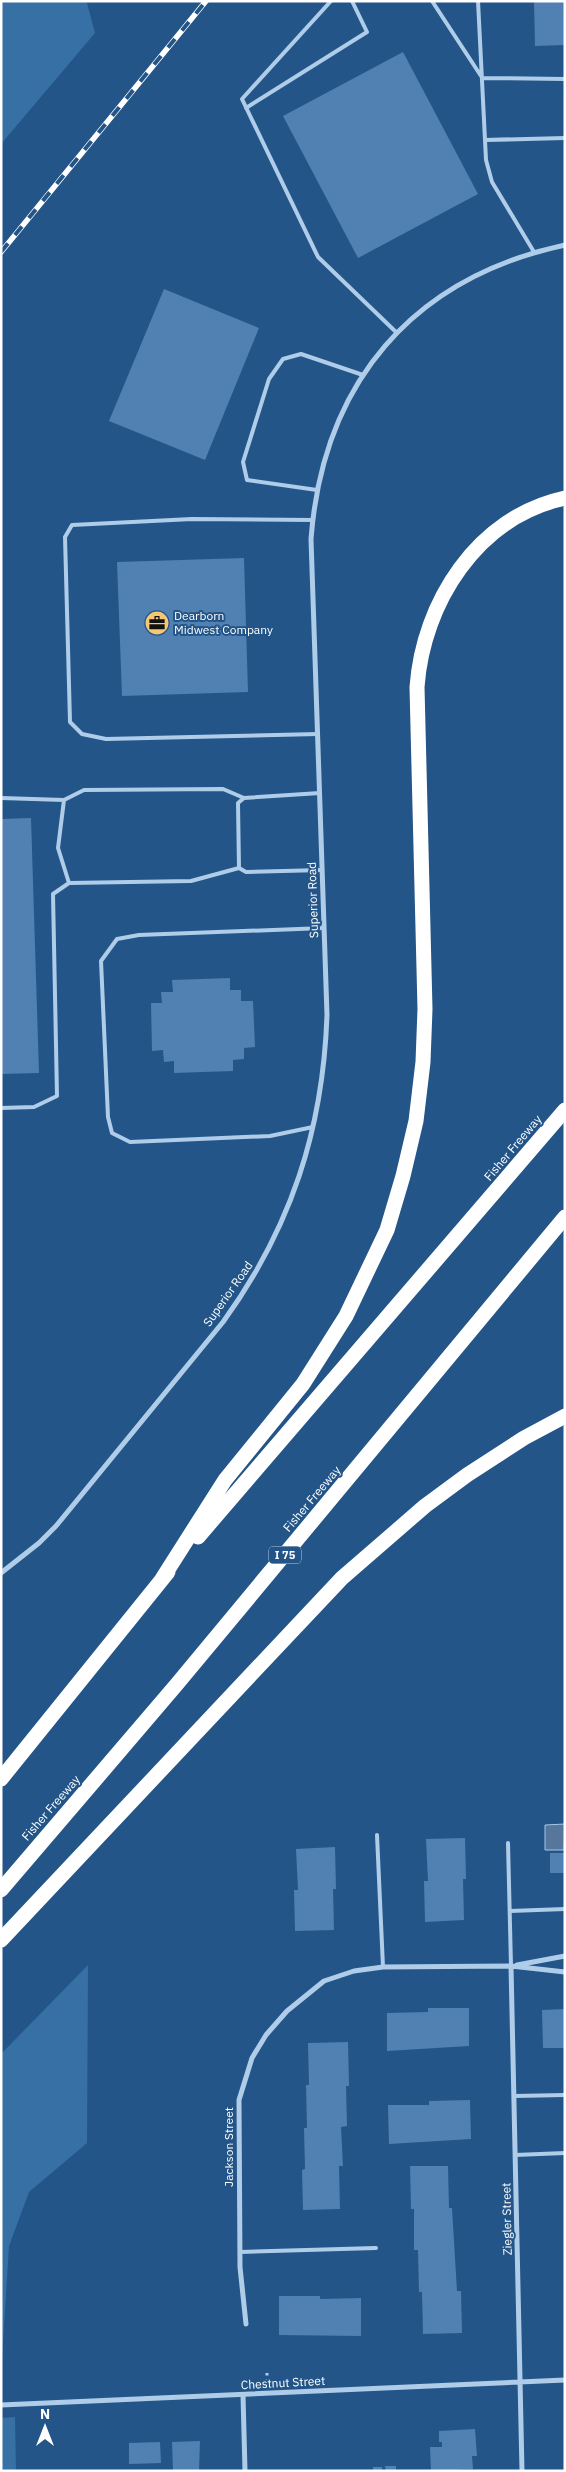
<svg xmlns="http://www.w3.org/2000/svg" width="566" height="2472" font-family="'IBM Plex Sans',sans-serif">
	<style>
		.green { fill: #3770a5 }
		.water { fill: #56779b; stroke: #a3c8ea }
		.building { fill: #5081b2 }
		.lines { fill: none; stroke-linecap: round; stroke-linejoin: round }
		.path { stroke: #afcde9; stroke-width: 3; stroke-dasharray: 2.5 4; stroke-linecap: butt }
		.lane { stroke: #afcde9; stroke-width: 4 }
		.street { stroke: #afcde9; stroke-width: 5 }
		.highway { stroke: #fff; stroke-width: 15 }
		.rail-casing { stroke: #fff; stroke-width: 5.5 }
		.rail { stroke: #235588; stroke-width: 4; stroke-dasharray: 11; stroke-linecap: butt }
		.labels { text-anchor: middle; stroke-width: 4; stroke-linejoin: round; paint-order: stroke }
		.shield { fill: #235588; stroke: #bdccdb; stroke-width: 1 }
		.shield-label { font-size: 11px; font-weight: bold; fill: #fff }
		.poi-label { font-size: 12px; fill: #fff; stroke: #235588; text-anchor: start }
		.street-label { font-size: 12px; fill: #fff; stroke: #235588 }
	</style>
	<rect width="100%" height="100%" fill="#235588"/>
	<path class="green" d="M1 1H83L87 3 95 33 1 144Z
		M88 1965 87 2143 29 2192 9 2246 1 2375V2054Z
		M15 2417 16 2471H1V2418Z"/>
	<path class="water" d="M565 1824 564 1850H545V1825Z"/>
	<path class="building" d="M534 1H565V45L535 46Z
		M403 52 478 194 358 258 283 116Z
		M164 289 259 328 205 460 109 421Z
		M244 558 248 692 122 696 117 562Z
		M31 818 39 1073 1 1074V819Z
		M230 978V990H241V1001H253L255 1047 244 1048V1059L233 1060V1071L174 1073V1061L164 1062 163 1050 152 1051 151 1003H162L161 992H173L172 980Z
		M465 1838 466 1879H463L464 1920 425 1922 424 1881H428L426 1839Z
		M335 1847 336 1889H333L334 1930 295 1931 294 1890H298L296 1849Z
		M550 1853H565V1873H550Z
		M428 2008H469V2046L387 2051V2013L428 2012Z
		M565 2009V2048H543L542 2010Z
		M348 2042 349 2086H346L347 2126 341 2127 343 2166H339L340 2209 303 2210 302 2170 305 2169 304 2128H307L306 2085H309L308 2043Z
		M470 2100 471 2139 389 2144 388 2105H429V2101Z
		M410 2166H448L449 2208H452L457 2291H461L462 2333 423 2334 422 2292H419L418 2250H414V2209H411Z
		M279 2296H320V2299L361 2298V2336L279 2335Z
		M475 2429 477 2456H472L473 2469 431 2471 430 2447H442V2442H439V2431Z
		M200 2441 199 2471H173L172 2442Z
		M160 2442 161 2463 129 2464V2443Z
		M385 2466H396V2471H386Z
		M373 2467H382V2471H373Z"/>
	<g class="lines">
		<path class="path" d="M267 2382V2372"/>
		<path class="lane" d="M331 1 242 99 318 257 397 333
			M432 1 481 76
			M478 1 486 160 492 182 534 252
			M482 78 565 79
			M246 108 367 32 352 1
			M485 140 565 138
			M317 490 247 480 243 462 269 379 283 359 301 354 363 375
			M313 520 192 519 72 525 65 537 70 722 82 734 106 739 318 734
			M320 793 244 798 238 803 239 868 246 872 322 870
			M1 798 64 800
			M239 868 191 881 69 883 58 848 64 800 84 790 223 789 244 798
			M1 1108 34 1107 57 1096 53 894 69 883
			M313 1127 270 1136 130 1142 112 1133 108 1117 101 961 117 939 139 935 324 928
			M377 1835 383 1967
			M508 1843 511 1966
			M510 1911 565 1909
			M514 2096 565 2095
			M515 2155 565 2153
			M240 2252 376 2248"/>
		<path class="street" d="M1 1573 39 1543 56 1526 223 1322C291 1228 323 1130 327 1015L311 539C323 383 412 278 565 245
			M517 1965 565 1956
			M511 1966 522 2471
			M246 2324 240 2267 239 2100 252 2058 266 2035 287 2011 324 1981 354 1971 383 1967 511 1966 565 1972
			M243 2395 245 2471
			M1 2405 565 2380"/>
		<path class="highway" d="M198 1537 565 1110
			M162 1579 225 1480 303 1384 346 1316 387 1230 403 1176 416 1121 423 1062 425 1009 417 687C423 603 477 517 565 498
			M1 1779 168 1572
			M1 1890 177 1684 565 1217
			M1 1940 342 1578 425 1506 467 1475 524 1438 565 1416"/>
		<defs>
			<path id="rail" d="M1 252 206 1"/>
		</defs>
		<use href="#rail" class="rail-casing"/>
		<use href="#rail" class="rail"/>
	</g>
	<defs>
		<symbol id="office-disc" viewBox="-11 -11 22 22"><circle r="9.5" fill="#f4c772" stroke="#235588"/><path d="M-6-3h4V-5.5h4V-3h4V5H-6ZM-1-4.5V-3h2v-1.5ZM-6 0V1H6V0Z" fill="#111"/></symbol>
	</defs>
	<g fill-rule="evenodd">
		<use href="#office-disc" x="143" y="609" width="28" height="28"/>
	</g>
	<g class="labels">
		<rect class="shield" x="269" y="1546.5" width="32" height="17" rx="4"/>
		<g class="shield-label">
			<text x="285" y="1559">I 75</text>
		</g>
		<g class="poi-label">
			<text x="174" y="620">Dearborn<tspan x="174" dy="14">Midwest Company</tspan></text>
		</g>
		<g class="street-label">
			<text transform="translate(313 900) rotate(-92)" y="4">Superior Road</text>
			<text transform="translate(513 1148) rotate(-50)" y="4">Fisher Freeway</text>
			<text transform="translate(228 1294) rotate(-55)" y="4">Superior Road</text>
			<text transform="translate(312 1499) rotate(-50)" y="4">Fisher Freeway</text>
			<text transform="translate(51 1808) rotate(-49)" y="4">Fisher Freeway</text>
			<text transform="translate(229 2147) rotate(-90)" y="4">Jackson Street</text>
			<text transform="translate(507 2219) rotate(-91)" y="4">Ziegler Street</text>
			<text transform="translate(283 2383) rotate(-3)" y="4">Chestnut Street</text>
		</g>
	</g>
	<rect width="566" height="2472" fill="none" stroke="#ffffff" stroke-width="5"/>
	<g transform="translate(45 2427)" stroke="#235588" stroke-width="4" paint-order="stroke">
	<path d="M0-4L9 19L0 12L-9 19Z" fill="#ffffff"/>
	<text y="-8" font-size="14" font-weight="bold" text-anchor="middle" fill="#ffffff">N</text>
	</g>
</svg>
